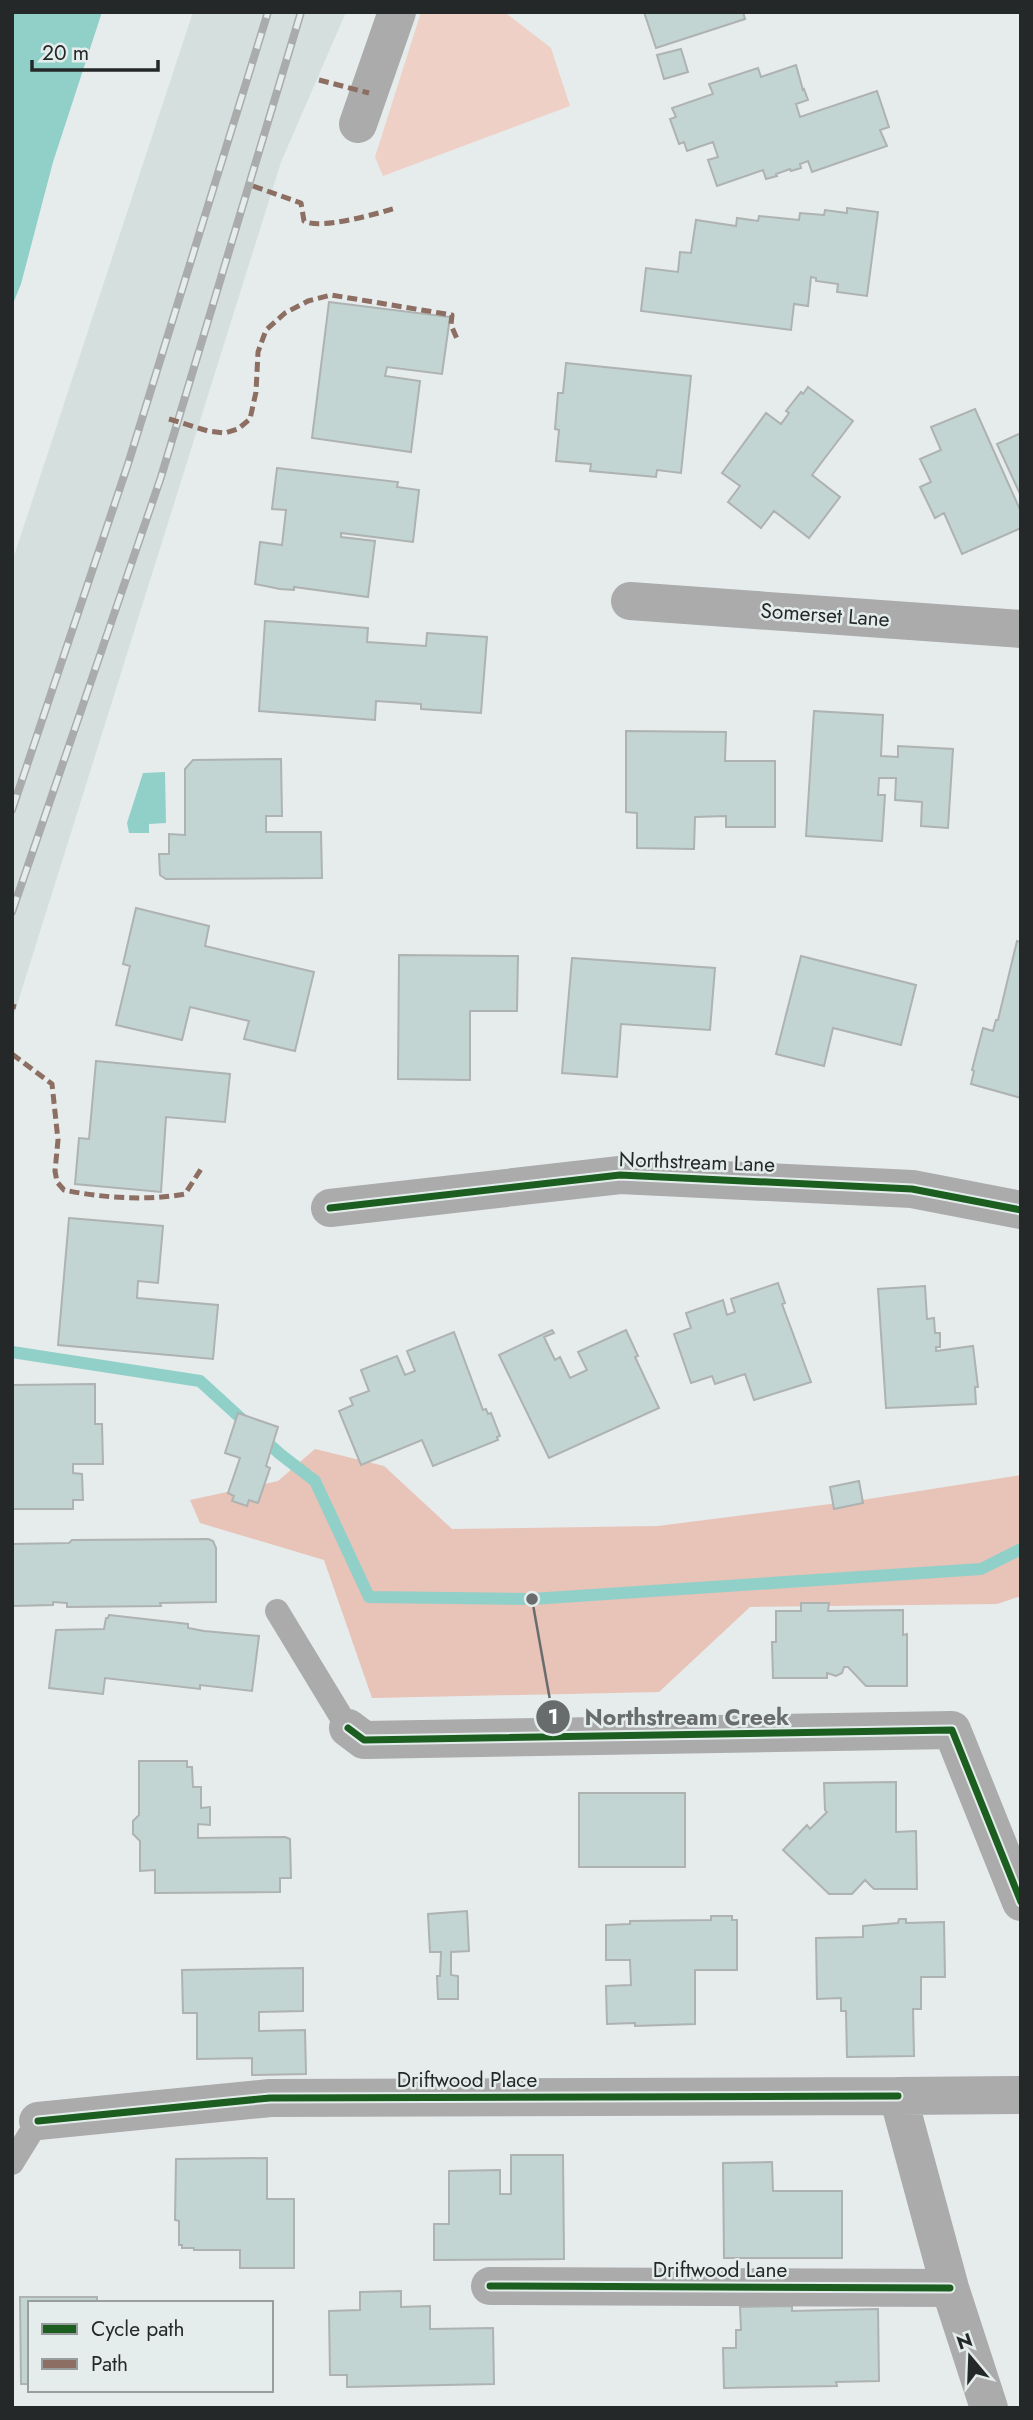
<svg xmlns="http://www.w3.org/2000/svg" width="1033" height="2420" font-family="Jost,sans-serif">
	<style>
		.built { fill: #d4dfde }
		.green { fill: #efd0c6 }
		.forest { fill: #e7c3b8 }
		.water { fill: #91d0c9 }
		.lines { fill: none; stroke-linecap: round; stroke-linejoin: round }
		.stream { stroke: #91d0c9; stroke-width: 12 }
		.building { fill: #c2d5d3; stroke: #aeb2b1; stroke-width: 2 }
		.service { stroke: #aaabaa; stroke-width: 24 }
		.minor { stroke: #aaabaa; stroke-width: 38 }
		.rail-casing { stroke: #aaacab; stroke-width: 8 }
		.rail { stroke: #e4edec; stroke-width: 5; stroke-dasharray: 16; stroke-linecap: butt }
		.quiet { stroke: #8d6e63; stroke-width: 5; stroke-dasharray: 10 5; stroke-linecap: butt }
		.cycleway-casing { stroke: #e4edec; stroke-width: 11 }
		.cycleway { stroke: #1b5e20; stroke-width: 7 }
		.labels { text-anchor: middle; stroke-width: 5; stroke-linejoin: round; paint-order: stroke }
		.street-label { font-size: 21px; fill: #252828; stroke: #e4edec }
		.leader { fill: none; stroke: #696c6c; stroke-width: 2.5 }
		.callout-dot { fill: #696c6c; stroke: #e4edec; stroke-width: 2.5 }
		.mark-label { font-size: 21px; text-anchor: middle; font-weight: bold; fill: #fff }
		.callout-label { font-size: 23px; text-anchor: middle; font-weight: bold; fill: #696c6c; stroke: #e4edec; stroke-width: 5; stroke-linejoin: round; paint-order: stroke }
	</style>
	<rect width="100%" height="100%" fill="#e6ebeb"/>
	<path class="built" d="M193 12H346L281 162 12 1021V562Z"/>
	<path class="green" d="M421 12H502L507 14 551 48 570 106 383 176 375 157Z"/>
	<path class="forest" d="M315 1449 384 1466 452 1529 658 1526 862 1500 1021 1475V1596L997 1604 750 1607 659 1692 372 1698 324 1560 200 1523 190 1500 278 1481Z"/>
	<path class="water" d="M12 12H102L53 162 21 284 12 306Z
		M165 772 166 823 149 824V833H129L127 823 143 773Z"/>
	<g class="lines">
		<path class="stream" d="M12 1352 200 1381 280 1454 315 1481 369 1597 532 1599 981 1569 1021 1549"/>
	</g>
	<path class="building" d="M644 12H743L745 19 656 48Z
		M681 49 688 72 664 79 657 55Z
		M796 65 803 90 804 89 808 100 796 104 800 117 877 91 889 127 880 130 887 146 812 172 808 161 800 164 801 168 791 171 790 169 776 174 777 176 766 179 763 170 717 186 708 160 718 157 713 142 687 151 684 142 679 144 670 119 676 117 672 108 713 94 709 84 758 68 761 77Z
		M847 208 878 212 867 296 837 292 838 284 816 281V278L811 277 808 306 794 304 791 330 641 311 646 268 678 272 680 252 691 253 696 220 736 226 737 218 758 221 759 216 799 220 800 213 824 215 825 210 847 213Z
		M329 302 450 317 442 374 387 367 385 376 420 381 411 452 312 438Z
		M566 363 691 376 681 473 657 470 656 477 590 471 591 464 556 461 559 430 555 429 558 393H563Z
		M808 387 853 421 812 475 840 497 809 538 774 511 761 528 728 502 740 486 722 473 766 413 781 424 789 413 786 411 801 392 803 394Z
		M975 409 1021 512V528L962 554 944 513 935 518 920 487 931 482 920 459 941 450 931 427Z
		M1021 433V496L997 444Z
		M277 468 398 482 397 487 419 490 413 542 341 533V537L375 541 368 597 294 587V590L280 589 255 584 260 542 282 545 286 510 272 509Z
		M265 621 368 628 367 642 426 646 427 633 487 637 481 713 421 709V704L376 701 375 720 259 711Z
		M814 711 883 715 881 756 898 757V746L953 749 948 828 921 826 922 802 895 800 896 778H879L878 795H885L882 841 806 836Z
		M626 731 726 732 725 761H775V827H726V816L695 817 694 849 637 848V813L626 812Z
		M281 759 282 816H266V832H321L322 878 166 879 160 875 159 854H169V834L185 835V769L193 760Z
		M136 908 209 926 205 946 314 972 295 1051 244 1039 249 1021 190 1007 182 1040 116 1025 130 966 123 964Z
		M1017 941 1021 942V1098L971 1084 974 1071 972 1070 983 1028 993 1031 996 1020H998Z
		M399 955 518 956 517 1011H470V1080L398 1079Z
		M801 956 916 985 901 1045 833 1028 824 1066 776 1054Z
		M572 958 715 968 710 1030 621 1024 617 1077 562 1073Z
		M96 1061 230 1074 225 1122 166 1117 161 1192 75 1184 79 1138 89 1139Z
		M69 1218 163 1226 158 1283 138 1281 137 1298 218 1305 213 1359 58 1345Z
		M778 1283 785 1303 782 1304 811 1382 754 1400 745 1374 715 1384 712 1376 691 1383 674 1334 691 1328 686 1313 723 1300 727 1315 735 1312 731 1299Z
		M925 1286 927 1319 934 1318 935 1333H940V1347H936V1351L973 1346 978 1387H975L976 1404 886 1408 878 1289Z
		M552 1330 554 1333 544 1337 555 1360 560 1357 570 1378 587 1370 578 1352 626 1330 638 1356 635 1357 659 1408 549 1458 499 1355Z
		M454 1332 483 1410 486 1409 488 1414 491 1413 500 1436 497 1437 498 1440 433 1466 422 1440 361 1465 339 1411 353 1405 350 1398 369 1391 361 1370 397 1356 405 1375 415 1371 407 1351Z
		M95 1384V1424H102L103 1464H73V1473L82 1474 83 1500H73V1509H12V1385Z
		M238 1413 278 1427 266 1466 270 1468 258 1503 249 1500 247 1506 232 1501 234 1496 228 1493 240 1458 225 1453Z
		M859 1481 863 1503 834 1509 830 1487Z
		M208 1539 213 1541 216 1548V1602L160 1603 161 1606 67 1607V1603L53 1602V1605L12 1606V1544L69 1543 72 1540Z
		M801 1603H829L828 1611 903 1610V1635L907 1634V1686H866L848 1667H844L842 1673 836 1676 827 1673V1678H773L772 1642H776V1611H801Z
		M109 1615 188 1624V1628L204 1631 259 1636 252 1691 200 1685V1689L105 1678 103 1694 49 1688 56 1630 104 1629 106 1618H108Z
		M139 1761H187V1767H192L193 1787H201V1808L210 1807V1825L198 1824V1838L285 1837 290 1839 291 1878H280V1892L155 1893V1870L140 1871V1841L133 1834V1821L139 1815Z
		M896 1782V1832L916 1831 917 1889H874L865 1880 852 1894H829L783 1850 807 1825 810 1829 827 1812 825 1810 824 1783Z
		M579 1793H685V1867H579Z
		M467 1911 469 1951 451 1952V1975L458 1976V1999H438L437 1976H440L441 1952H430L428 1914Z
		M711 1916H732V1920H737V1970H695V2024L635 2026V2023L607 2024 606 1986 631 1985 630 1960H606V1925L630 1924V1921L711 1920Z
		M899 1919H906V1923L944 1922 945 1977H921V2009H913L914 2056 847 2057 846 2011H841V1998L817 1999 816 1938 863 1937V1926L898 1923Z
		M303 1968V2011L259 2012V2031L305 2030 306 2074 252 2075V2058L197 2059V2013H183L182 1970Z
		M511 2155H563L564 2259 434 2260V2224H449V2171L500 2170V2194H511Z
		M267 2158V2199H294V2268H240V2250H194V2248H182V2245H179V2221L175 2220 176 2159Z
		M772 2162 773 2191H842V2258H724L723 2163Z
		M401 2291V2307L430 2306V2329L493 2328 494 2384 347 2387V2375H330L329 2311 360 2310V2292Z
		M20 2297H97V2303H30V2384H21Z
		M792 2306V2311L878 2309 879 2381 836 2382 837 2386 724 2388 723 2348H736V2330H741L740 2307Z"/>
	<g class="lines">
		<path class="service" d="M277 1611 348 1728
			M12 2163 38 2121"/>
		<path class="minor" d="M358 124 397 12
			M630 601 1021 629
			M330 1208 620 1175 912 1189 1021 1210
			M348 1728 364 1740 952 1730 1021 1902
			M38 2121 270 2098 898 2096
			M490 2286 950 2288
			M989 2408 950 2288 898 2096 1021 2095"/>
		<defs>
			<path id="rail" d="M12 810 128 464 268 12
				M12 912 161 477 301 12"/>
		</defs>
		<use href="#rail" class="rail-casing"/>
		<use href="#rail" class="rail"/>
		<path class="quiet" d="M319 80 369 93
			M253 186 301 203 304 221C320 230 376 214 396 208
			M169 419 208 431 225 433 238 429 250 419 256 392 258 352 266 330 285 313 308 301 331 295 452 315 451 325 458 341
			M12 1006 16 1007
			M12 1054 52 1084 58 1140 55 1171 57 1182 64 1190C103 1198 146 1201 185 1194L201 1169"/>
		<defs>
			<path id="cycleway" d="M330 1208 620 1175 912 1189 1021 1210
				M348 1728 364 1740 952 1730 1021 1902
				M38 2121 270 2098 898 2096
				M490 2286 950 2288"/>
		</defs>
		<use href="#cycleway" class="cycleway-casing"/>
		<use href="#cycleway" class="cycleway"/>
	</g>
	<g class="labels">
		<g class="street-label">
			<text transform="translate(825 615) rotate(4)" y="7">Somerset Lane</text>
			<text transform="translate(697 1162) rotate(2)" y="7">Northstream Lane</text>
			<text x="467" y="2087">Driftwood Place</text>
			<text x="720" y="2277">Driftwood Lane</text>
		</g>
	</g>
	<path class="leader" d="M532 1599L553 1717"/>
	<g class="callout-dot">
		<circle cx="532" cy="1599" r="7"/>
		<circle cx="553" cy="1717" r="18"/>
	</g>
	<g class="mark-label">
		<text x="553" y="1724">1</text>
	</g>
	<g class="callout-label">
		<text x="687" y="1725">Northstream Creek</text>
	</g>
	<rect width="1033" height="2420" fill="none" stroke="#252828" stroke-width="28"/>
	<rect x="28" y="2301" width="245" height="91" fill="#e4edec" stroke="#989e9e" stroke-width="2"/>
	<rect x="42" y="2324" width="35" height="10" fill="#1b5e20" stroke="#989e9e" stroke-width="2"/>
	<text x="91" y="2336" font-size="21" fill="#252828">Cycle path</text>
	<rect x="42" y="2359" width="35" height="10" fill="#8d6e63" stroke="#989e9e" stroke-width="2"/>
	<text x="91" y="2371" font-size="21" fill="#252828">Path</text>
	<g transform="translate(970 2357) rotate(341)" stroke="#e4edec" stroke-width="5" paint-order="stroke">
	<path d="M0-5L12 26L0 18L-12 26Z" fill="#252828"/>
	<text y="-10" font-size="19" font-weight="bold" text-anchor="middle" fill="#252828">N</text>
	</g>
	<path d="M32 60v10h126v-10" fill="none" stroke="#252828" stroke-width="3.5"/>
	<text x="42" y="60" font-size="21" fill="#252828" stroke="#e4edec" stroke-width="5" paint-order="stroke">20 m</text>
</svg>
